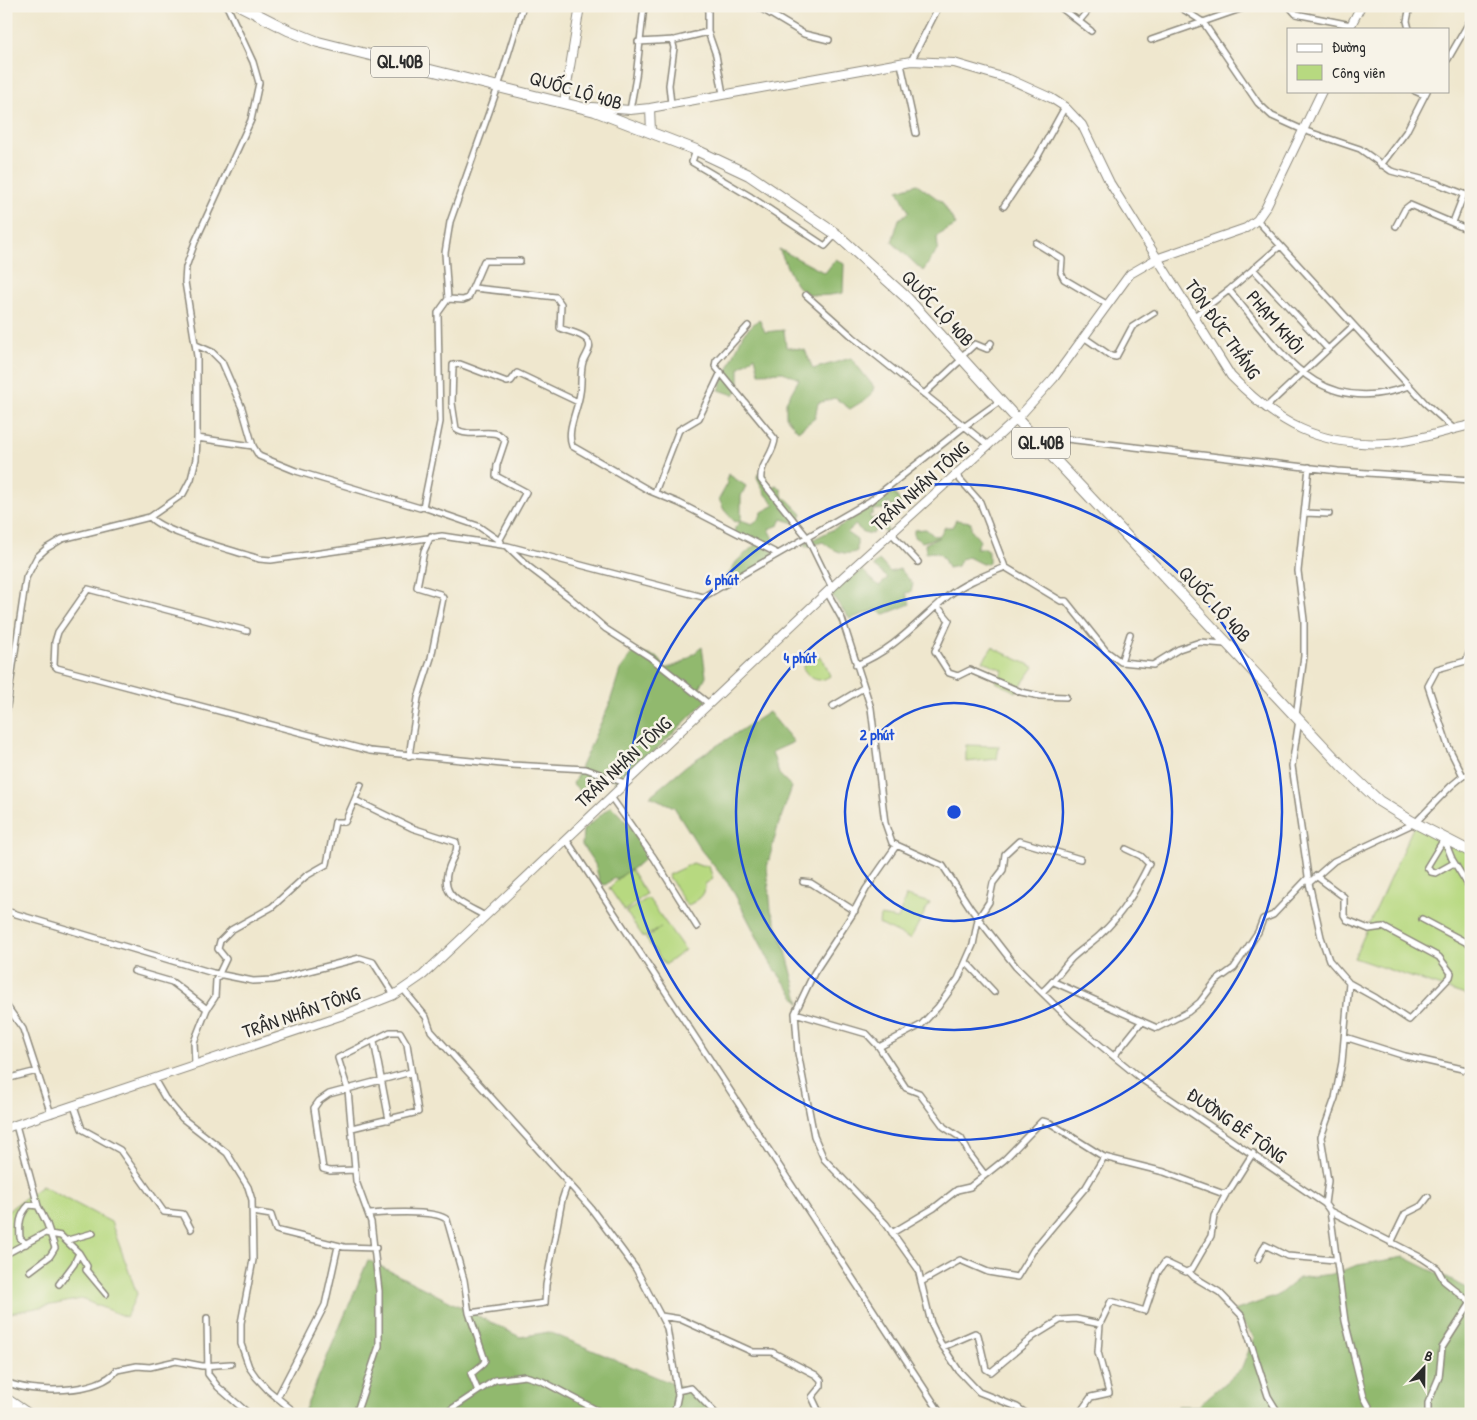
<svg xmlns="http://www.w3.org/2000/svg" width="1477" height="1420" font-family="'Patrick Hand',sans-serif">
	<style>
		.green { fill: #b7d980; stroke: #718256 }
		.forest { fill: #91b96e; stroke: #5e724c }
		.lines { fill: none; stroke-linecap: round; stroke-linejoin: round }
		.street-casing { stroke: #8d897c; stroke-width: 8 }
		.secondary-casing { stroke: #8d897c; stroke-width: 10 }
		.highway-casing { stroke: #8d897c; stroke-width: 12 }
		.street { stroke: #fff; stroke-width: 5 }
		.secondary { stroke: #fff; stroke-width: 8 }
		.highway { stroke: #fff; stroke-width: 10 }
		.ring { fill: none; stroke: #1d4ed8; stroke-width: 2.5 }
		.labels { text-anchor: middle; stroke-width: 5; stroke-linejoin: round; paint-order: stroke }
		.shield { fill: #f7f3e8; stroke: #686764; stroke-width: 1 }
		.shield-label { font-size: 18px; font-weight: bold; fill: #2b2b2b }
		.street-label { font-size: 19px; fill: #2b2b2b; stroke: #f7f3e8 }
		.centre { fill: #1d4ed8; stroke: #f7f3e8; stroke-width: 2.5 }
		.ring-label { font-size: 15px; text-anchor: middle; font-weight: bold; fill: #1d4ed8; stroke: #f7f3e8; stroke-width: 5; stroke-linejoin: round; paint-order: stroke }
	</style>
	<rect width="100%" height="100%" fill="#f7f3e8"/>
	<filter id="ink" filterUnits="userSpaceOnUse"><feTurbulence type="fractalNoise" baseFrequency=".02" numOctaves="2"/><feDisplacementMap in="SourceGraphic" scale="10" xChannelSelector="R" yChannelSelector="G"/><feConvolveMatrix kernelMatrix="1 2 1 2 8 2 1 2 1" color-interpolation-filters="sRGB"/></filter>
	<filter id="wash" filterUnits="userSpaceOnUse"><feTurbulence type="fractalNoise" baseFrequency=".0096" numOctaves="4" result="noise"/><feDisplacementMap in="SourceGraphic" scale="20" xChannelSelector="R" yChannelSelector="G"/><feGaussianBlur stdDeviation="1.12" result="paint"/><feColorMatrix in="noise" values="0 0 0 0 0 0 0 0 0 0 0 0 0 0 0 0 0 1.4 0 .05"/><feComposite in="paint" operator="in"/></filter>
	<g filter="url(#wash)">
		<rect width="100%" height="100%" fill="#efe7ce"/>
		<path class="green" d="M993 646 995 649 1034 667 1016 692 996 682 1003 670 983 661Z
			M814 653 824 661 830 676C818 684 810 679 803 668L807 657Z
			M966 745 999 746 997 759 966 762Z
			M1415 823 1471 847V997L1354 958Z
			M693 863 701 866H709L713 879 705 884C706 897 697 900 687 906L668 875Z
			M630 868 646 894 625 911 609 888Z
			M906 896 930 903 910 939 879 924 880 916 898 919Z
			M648 898 685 950 665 965 646 939 661 927 644 938 626 912Z
			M42 1186 111 1222 137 1294 126 1317 81 1299 6 1314V1212Z"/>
		<path class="forest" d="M917 184 942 202 956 225 937 236 938 249 923 271 892 242 899 219 909 212 898 190Z
			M779 249 825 273 836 259 844 264 843 293C795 302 797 287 779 249Z
			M759 319 765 332 784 330 786 347 805 350 813 369 851 358 874 387 871 396 850 409 835 398 818 403 815 418 798 431 786 417V402L799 379 783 372 759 373 755 356 739 368V387L734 395 719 390 743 334Z
			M728 474 746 486 741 496V520L752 524 759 519 762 512 775 505 764 492 757 477 758 474 764 476 770 488 776 485 781 489 783 498 787 499 802 514 798 524 782 519 779 525 769 529 774 539 765 544 733 536 735 528 741 521 735 522 724 510 719 499 728 483 726 481Z
			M894 492 901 503 892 507 888 502 887 509 873 510V514L869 515 871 519 882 516 888 531 886 534 880 525 872 534 863 532 855 525 847 533 857 540V551C846 557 832 550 823 542L806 547 804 544 840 526Z
			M956 520 971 522V529L980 541 976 548H986L989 552V563L982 564 968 557 961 559 958 566 948 568C943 556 940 550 926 553L925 544 940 537 922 542 914 537V530L926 529 934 536 940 535 945 527H952Z
			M757 543 780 555 748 576 732 582 725 580 736 562Z
			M879 560 890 572 900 569 913 584 911 592 906 593 910 604 885 614 875 610 850 619 830 593 862 570 879 586 888 578 873 566Z
			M702 647 706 676 699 689 706 701 620 785 607 774 584 790 585 796 573 784 609 705 620 670 634 651 659 658 665 669 682 663Z
			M769 712 794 742 772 752 779 774 792 787 778 826 767 867 771 910 786 951 800 1004 771 964 731 887 701 850 674 807 650 796 687 765Z
			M611 806 636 832 642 847 648 855C639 866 627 871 616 880L615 878 605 885 600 883 595 864 582 845 583 830Z
			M1404 1257 1471 1290V1414H1174L1177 1406H1198L1242 1368 1254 1337 1234 1311 1277 1296 1299 1278 1332 1274 1358 1265Z
			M368 1260 520 1337 549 1332 697 1394 721 1414H323V1411L303 1414Z"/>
	</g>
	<g filter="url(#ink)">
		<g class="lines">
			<defs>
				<path id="street" d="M708 6V32L716 55 723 94
					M757 6 804 34 829 40
					M1059 6 1091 31
					M1178 6 1203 22 1258 103 1272 116 1303 130 1360 149 1391 171 1436 183 1471 197
					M1272 6H1281
					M1289 6 1296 14 1351 25
					M1080 20 1092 6
					M1409 29 1407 21 1410 6
					M1151 40 1249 6
					M638 42 675 40 708 32
					M1448 59 1471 19
					M911 61 939 6
					M901 64 916 133
					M1415 91 1424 95
					M671 104 669 85 674 48 672 40
					M630 110 636 77 644 6
					M696 150 692 162 751 197 825 246 836 234
					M1381 165 1406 132 1427 91
					M1004 206 1038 156 1065 107
					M1257 220 1425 403 1454 429
					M1453 222 1464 194
					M1396 226 1405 209 1410 205 1471 231
					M1036 243 1062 259 1061 273 1064 279 1108 305
					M1253 269 1328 349
					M474 288 556 297 561 304 560 328C568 332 582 333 588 341 593 348 585 355 583 362 580 372 582 383 580 393 578 410 566 429 572 446L650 491 679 503 778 554
					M1229 290C1280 350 1317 420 1409 386
					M806 295 853 337 989 446
					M448 299 463 300 468 298 484 261H520
					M1193 317 1229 290 1280 246
					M748 326 716 361 715 366 775 439C774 454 759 465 761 480L807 537 832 588
					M1085 338 1111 356 1116 357 1132 327 1154 313
					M196 345 212 352 222 362 242 408 253 446 259 456 296 471 420 508 423 507 440 422 438 313 448 299 445 253 450 222 498 87 523 6
					M961 357 975 344 987 349 991 343
					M924 394 962 359
					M1265 408 1353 326
					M1033 435 1338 471 1471 480
					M197 438 253 446
					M956 475 980 502 1005 567 1061 601H1066L1106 651 1121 662 1153 665 1179 649 1200 642 1225 644
					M655 492 679 430 699 418 721 372
					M423 507 478 526 501 542
					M1305 513 1329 514
					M150 517C162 533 237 551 259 559L271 560 442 536 508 546 703 597 870 501 965 426 1000 401
					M892 534 918 562
					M499 541 526 492 496 476 497 465 505 441C497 424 470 440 456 429L452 403 453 365 460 364 507 382 511 381 517 373 578 402
					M508 547 529 567 570 598 606 629 651 658 709 704
					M827 592 842 619 871 708 885 823 892 843 943 866 971 909 1016 967 1071 1021 1106 1050 1144 1081 1325 1204 1330 1211 1345 1321 1364 1397 1373 1414
					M937 606 949 620 935 651 949 673 958 676 970 670 1021 692 1040 696 1066 697
					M247 631 88 589 58 632 55 642 54 665 57 668 370 751 512 765 586 769 625 783
					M1121 662 1130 634
					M856 665C893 651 918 621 948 596 964 583 986 575 1005 567
					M833 706 863 688
					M6 713 26 578 37 557 47 548 62 539 150 517 183 494 191 479 196 459 197 438V356L185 282 186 267 195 242 251 120 259 83 253 62 227 6
					M1296 716 1304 656V620L1298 571 1309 467
					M1299 720 1292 766 1309 883 1321 937 1329 960 1349 983 1342 1062 1335 1098 1321 1137 1328 1181 1325 1204
					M409 756 418 698 431 658 443 598 440 594 417 587 424 551 431 536
					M1463 776 1448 746 1428 686 1437 669 1466 661 1471 648
					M611 797 654 858 697 927
					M355 800 412 828 456 842C458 849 455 854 452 860 435 895 458 901 485 916
					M566 839 941 1414
					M1444 839 1427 867 1431 872 1436 873 1454 863
					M1444 839 1452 859 1471 890
					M896 846 866 889 852 915 814 973 795 1013 798 1053 814 1136 824 1159 886 1224 918 1269 931 1323 940 1342 959 1371 979 1392 1017 1407 1027 1414
					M1316 876 1344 897V915L1347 920 1369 929 1383 927 1439 957 1451 973 1450 977 1409 1020 1376 998 1349 983
					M803 882 811 883 855 911
					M1309 883 1334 861 1415 823 1451 786 1463 776 1471 774
					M6 911 213 973 253 981 273 980 360 958 373 962 394 995
					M1422 919 1471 945
					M966 962 994 992
					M134 971 172 982 207 1009
					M1054 982 1157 1028 1188 1012 1200 1002 1216 981 1234 968 1258 932 1263 919 1273 915 1308 878
					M403 989 426 1017 431 1031 590 1207 636 1269 667 1328 678 1395 674 1414
					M1043 991C1054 982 1061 970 1071 959 1080 950 1092 943 1101 934 1122 915 1136 890 1149 864L1141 856 1126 849
					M6 1005 23 1029 51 1114
					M795 1013 867 1034 879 1047
					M1345 1037 1405 1056 1471 1071
					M374 1041 389 1120
					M1114 1056 1142 1021
					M195 1065 194 1042 207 1009 215 997 216 980 226 959 218 949 220 941 231 930 272 907 306 876 327 864 335 822H345L361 785
					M6 1079 37 1071
					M154 1079 165 1098 182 1118 227 1153 248 1187 252 1200 253 1260 241 1323V1344L249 1367 256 1377 268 1390 297 1414
					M74 1106 82 1129 120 1150 164 1212 183 1214 191 1229
					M16 1125 38 1206 47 1224 55 1248 50 1256 30 1271
					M352 1128 418 1112 407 1044 400 1032H390L338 1058 348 1090 356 1181 371 1222 379 1291V1346L356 1414
					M355 1170 330 1171 323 1169 314 1108 319 1101 329 1094 411 1072
					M985 1175 970 1155 961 1138 944 1127 919 1093 906 1088 879 1047 921 1025 938 1007 958 979 973 945 978 919 989 902 993 883 1003 870 1005 854 1019 841 1080 859
					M1330 1211 1422 1258 1437 1268 1444 1281 1471 1303
					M253 1212 271 1215 276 1230 279 1231 344 1247 376 1248
					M369 1214C384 1213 437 1209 447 1220L464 1280 469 1313 485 1360 483 1364 471 1374 478 1391
					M892 1233 934 1208 957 1190 970 1187 1004 1160 1042 1121 1050 1123 1104 1157 1164 1172 1224 1194 1229 1191 1253 1153
					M68 1240 93 1233
					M1391 1243 1405 1214 1421 1206 1428 1197
					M26 1244 20 1238C19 1225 19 1215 29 1205L38 1206
					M79 1253 87 1266 86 1270 106 1294
					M6 1254 45 1233 61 1236 79 1253 74 1264 59 1284
					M1258 1259 1265 1245 1287 1256 1335 1260
					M1189 1272 1194 1277 1219 1292 1242 1316 1268 1396 1279 1414
					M921 1282 960 1260 988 1272 1017 1277 1034 1249 1086 1187 1104 1157
					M469 1313 545 1303 546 1285 562 1200 568 1182
					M661 1316 680 1319 753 1352H772L816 1375 821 1380V1386L812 1397 820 1414
					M207 1318 208 1374 218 1387 249 1414
					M943 1347 975 1333 978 1335 986 1369 991 1372 1034 1336 1060 1320 1076 1319 1100 1324 1111 1301 1145 1311 1158 1272 1165 1262 1186 1272 1192 1269 1211 1236 1214 1216 1226 1194
					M6 1382C32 1394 99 1394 117 1370L137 1366 150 1367 176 1361 202 1366 231 1364
					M677 1391 691 1388 716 1414
					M277 1398 325 1305 338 1246
					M444 1414 495 1380 525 1376 542 1381 604 1414
					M1079 1414 1091 1397 1109 1393 1098 1352 1100 1324
					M1428 1414V1403L1439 1377 1442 1348 1470 1304"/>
				<path id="secondary" d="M1349 29 1361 6
					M568 104 564 103 580 6
					M592 107 630 110 650 108 911 61 954 63 1009 79 1051 98 1065 107 1082 125 1110 183 1231 376C1278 424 1319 447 1388 443 1416 441 1444 431 1471 425
					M650 108 651 132
					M6 1128 346 1014 394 995 423 975 843 577 1017 419 1054 378 1130 274 1156 259 1246 228 1257 220 1266 207 1322 91"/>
				<path id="highway" d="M241 6 288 30 318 42 595 111 696 150 749 175 836 234 907 298 1017 419 1342 766 1379 801 1411 821 1471 852
					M6 1399 28 1414
					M6 1411 10 1414"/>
			</defs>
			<use href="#street" class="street-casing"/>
			<use href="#secondary" class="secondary-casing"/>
			<use href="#highway" class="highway-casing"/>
			<use href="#street" class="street"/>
			<use href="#secondary" class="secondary"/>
			<use href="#highway" class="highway"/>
		</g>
	</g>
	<g class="ring">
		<circle cx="954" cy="812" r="109"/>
		<circle cx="954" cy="812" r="218"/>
		<circle cx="954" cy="812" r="328"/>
	</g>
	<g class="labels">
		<g class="shield">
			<rect x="371" y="46.5" width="58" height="31" rx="4"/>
			<rect x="1012" y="427.5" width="58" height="31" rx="4"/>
		</g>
		<g class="shield-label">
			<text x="400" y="68">QL.40B</text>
			<text x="1041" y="449">QL.40B</text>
		</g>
		<g class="street-label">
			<text transform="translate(576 90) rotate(16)" y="7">QUỐC LỘ 40B</text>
			<text transform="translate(938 308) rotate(47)" y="7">QUỐC LỘ 40B</text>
			<text transform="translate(1276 322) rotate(49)" y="7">PHẠM KHÔI</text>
			<text transform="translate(1223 329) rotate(55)" y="7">TÔN ĐỨC THẮNG</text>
			<text transform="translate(920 486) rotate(-42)" y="7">TRẦN NHÂN TÔNG</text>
			<text transform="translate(1215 604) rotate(47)" y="7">QUỐC LỘ 40B</text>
			<text transform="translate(623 762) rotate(-43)" y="7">TRẦN NHÂN TÔNG</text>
			<text transform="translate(301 1012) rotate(-19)" y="7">TRẦN NHÂN TÔNG</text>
			<text transform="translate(1237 1125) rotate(35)" y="7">ĐƯỜNG BÊ TÔNG</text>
		</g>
	</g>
	<circle cx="954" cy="812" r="8" class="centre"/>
	<g class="ring-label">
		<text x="722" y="585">6 phút</text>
		<text x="800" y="663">4 phút</text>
		<text x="877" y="740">2 phút</text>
	</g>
	<rect width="1477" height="1420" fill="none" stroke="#f7f3e8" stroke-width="25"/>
	<rect x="1287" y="28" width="162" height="65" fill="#f7f3e8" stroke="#a5a39c"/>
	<rect x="1297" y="44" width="25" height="8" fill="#ffffff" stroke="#a5a39c"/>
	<text x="1332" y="52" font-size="15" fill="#2b2b2b">Đường</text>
	<rect x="1297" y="65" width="25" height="15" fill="#b7d980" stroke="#a5a39c"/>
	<text x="1332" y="78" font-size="15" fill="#2b2b2b">Công viên</text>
	<g transform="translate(1424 1368) rotate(22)" stroke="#f7f3e8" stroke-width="4" paint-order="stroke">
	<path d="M0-4L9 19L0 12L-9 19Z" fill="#2b2b2b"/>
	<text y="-8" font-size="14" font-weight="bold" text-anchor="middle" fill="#2b2b2b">B</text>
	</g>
</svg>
